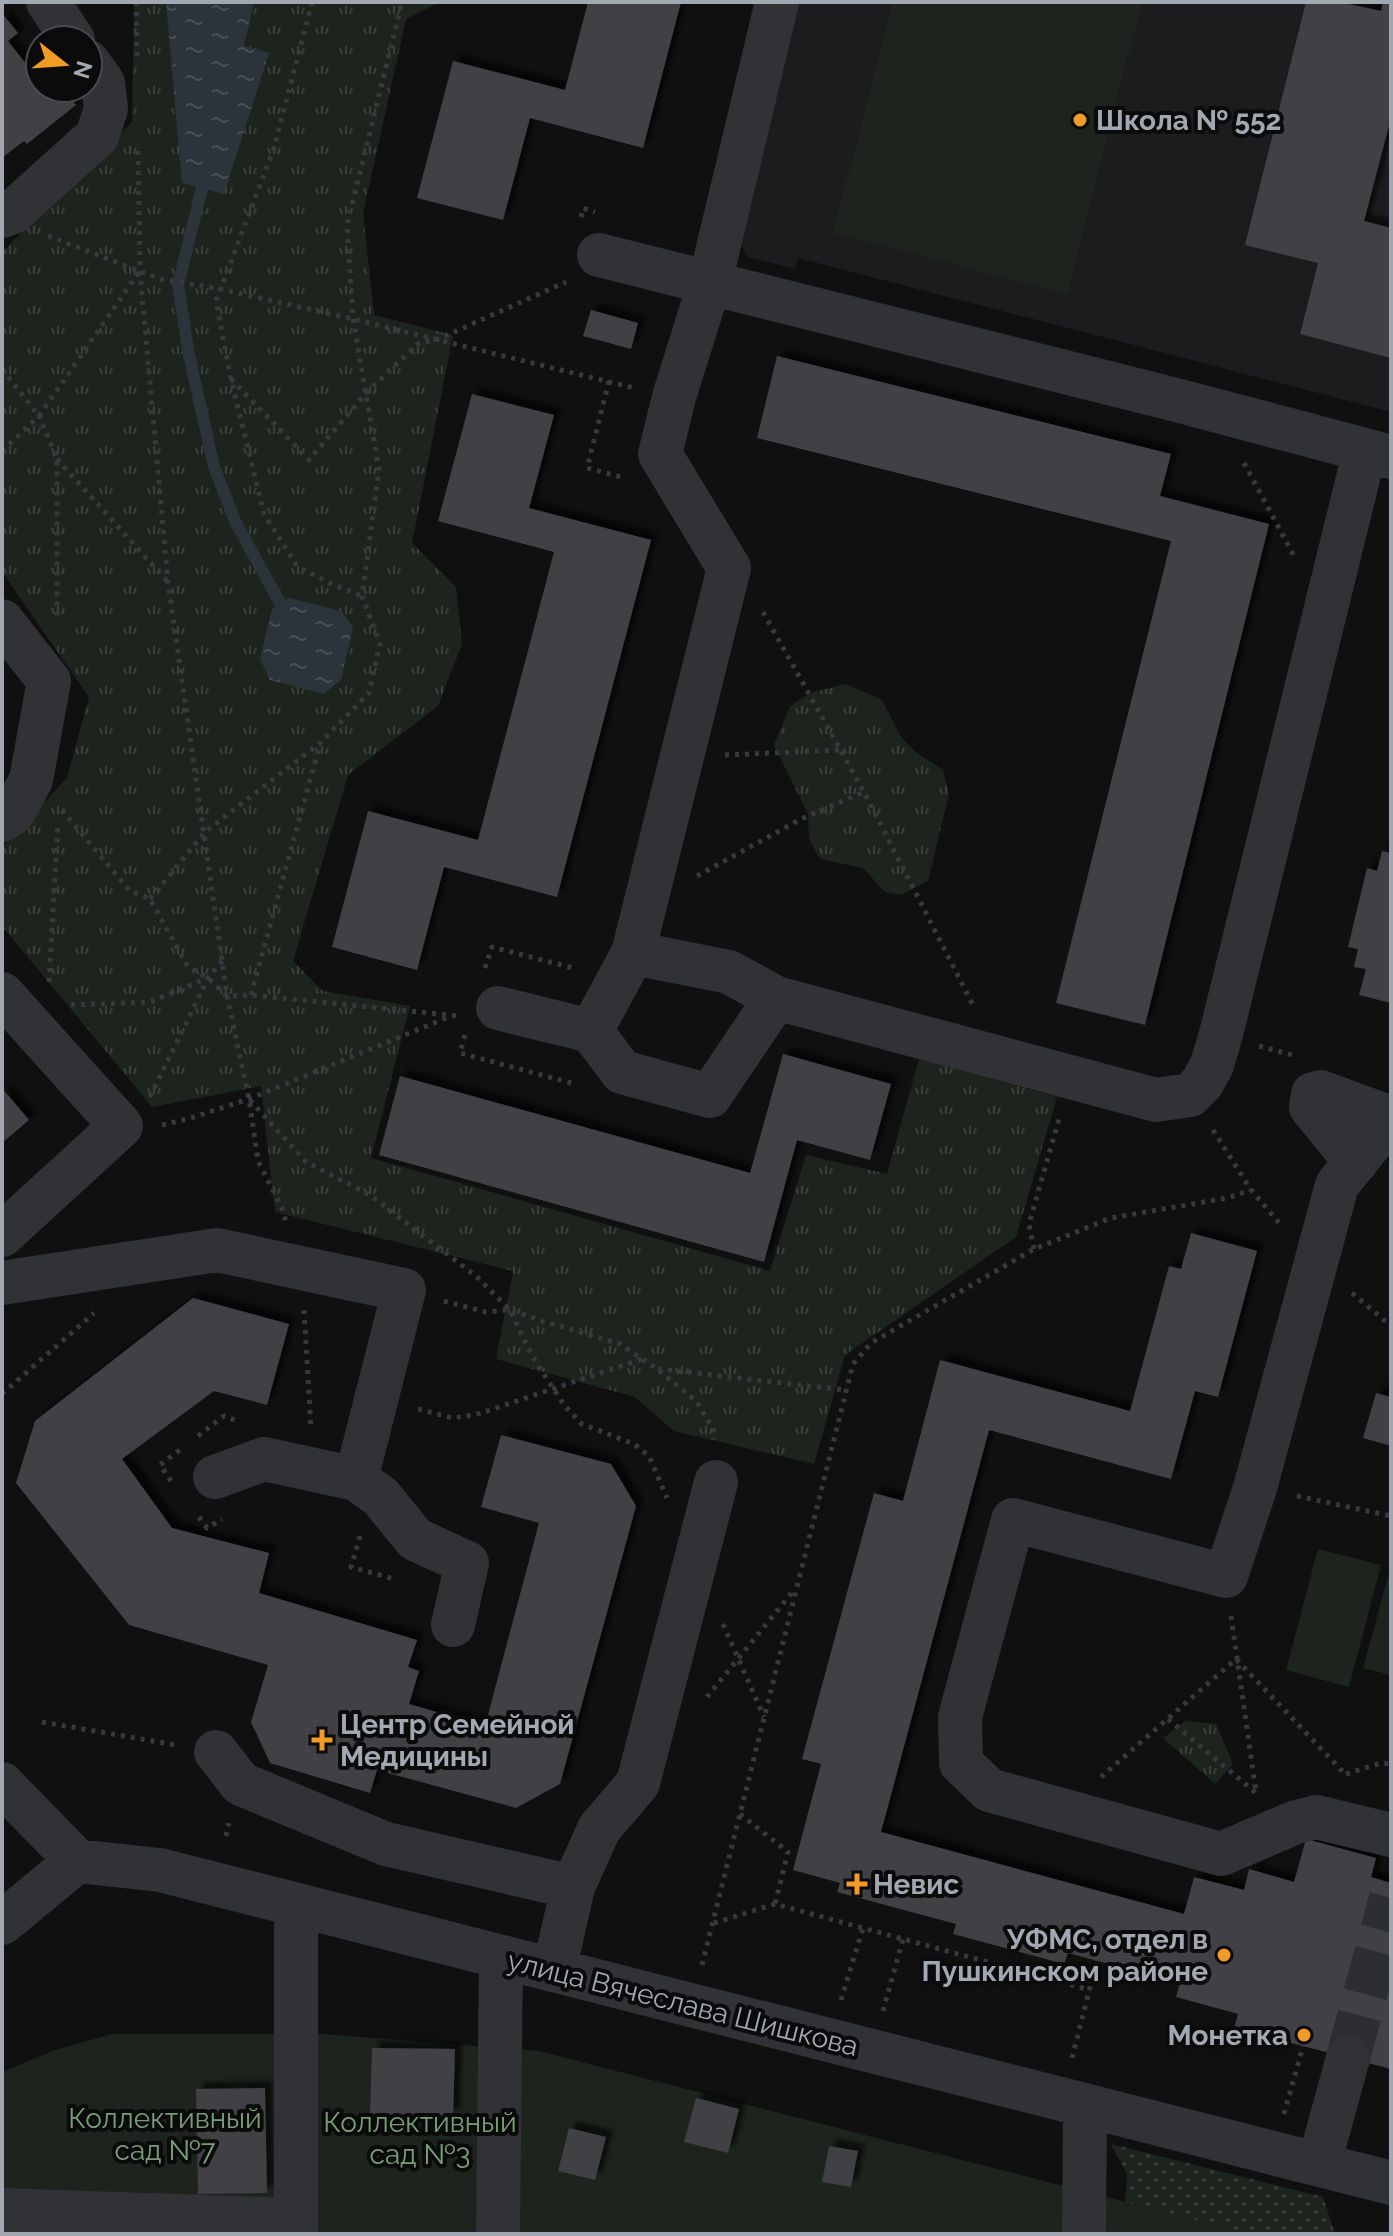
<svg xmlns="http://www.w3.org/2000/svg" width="1393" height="2236" font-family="Raleway,sans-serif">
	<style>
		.built { fill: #1c1c1e }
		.grass { fill: url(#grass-dots) }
		.park { fill: url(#park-tufts) }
		.garden { fill: #1c241d }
		.water { fill: url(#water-ripples) }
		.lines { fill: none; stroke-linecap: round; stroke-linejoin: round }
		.stream { stroke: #2a343a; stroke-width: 12 }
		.building { fill: #3f4044; filter: url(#shadow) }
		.minor-tunnel { stroke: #2d2e31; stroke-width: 44; stroke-dasharray: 44 22; stroke-linecap: butt }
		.path { stroke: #37393d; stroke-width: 5; stroke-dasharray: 4 6; stroke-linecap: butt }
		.minor { stroke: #313236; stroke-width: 44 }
		.poi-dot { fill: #f29c27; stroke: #0b0b0c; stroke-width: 3 }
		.labels { text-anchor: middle; stroke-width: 8; stroke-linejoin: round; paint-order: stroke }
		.poi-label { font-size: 28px; font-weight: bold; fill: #a1a8b2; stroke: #0b0b0c; text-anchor: start }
		.street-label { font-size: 28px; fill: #a1a8b2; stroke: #0b0b0c }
		.park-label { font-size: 28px; fill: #799e77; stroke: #0b0b0c }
	</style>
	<defs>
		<pattern id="grass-dots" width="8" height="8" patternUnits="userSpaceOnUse" patternTransform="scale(2)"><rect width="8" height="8" fill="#1c241d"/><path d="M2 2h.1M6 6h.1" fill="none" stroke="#3a413b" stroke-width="1.8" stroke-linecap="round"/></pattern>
		<pattern id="park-tufts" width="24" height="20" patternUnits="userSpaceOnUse" patternTransform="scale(2)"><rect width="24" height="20" fill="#1c241d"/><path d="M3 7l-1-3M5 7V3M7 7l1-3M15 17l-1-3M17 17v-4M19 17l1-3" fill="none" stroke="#3a413b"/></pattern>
		<pattern id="water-ripples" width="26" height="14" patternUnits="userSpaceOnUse" patternTransform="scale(2)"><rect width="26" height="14" fill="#2a343a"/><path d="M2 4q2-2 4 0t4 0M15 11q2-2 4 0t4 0" fill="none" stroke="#464f54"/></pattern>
		<filter id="shadow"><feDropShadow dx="7" dy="-7" stdDeviation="2" flood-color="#0009"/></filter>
	</defs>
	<rect width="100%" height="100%" fill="#101011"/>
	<path class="built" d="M798 2H1391V412L798 258 795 269 748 257 743 249 741 239Z"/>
	<path class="grass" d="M1111 2144 1323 2197 1335 2234H1250L1125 2202 1127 2174Z"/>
	<path class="park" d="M134 2H440L406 19 363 213 374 315 453 335 412 543 456 587 462 644 438 706 348 775 293 961 323 991 410 1006 371 1158 770 1271 806 1155 887 1174 919 1059 1057 1097 1016 1237 845 1355 814 1464 674 1431 635 1397 496 1359 513 1271 275 1212 261 1086 152 1107 2 926V847L67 778 89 697 2 572V252L132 122Z
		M846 684 882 700 901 737 918 754 943 770 949 794 928 881 901 895 885 892 863 868 820 859 809 839 808 814 774 745 790 706 813 692Z
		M1186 1721 1216 1724 1233 1764 1215 1784 1163 1738Z"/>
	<path class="garden" d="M893 2H1142L1067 294 833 233Z
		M1318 1549 1381 1565 1349 1687 1286 1670Z
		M1390 1570H1391V1675L1363 1668Z
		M112 2034H322L539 2051 1250 2234H2V2072L55 2050Z"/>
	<path class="water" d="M166 2H254L244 46 269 53 224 194 182 183Z
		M289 598 341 611 353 627 341 680 324 694 270 680 260 659 272 609Z"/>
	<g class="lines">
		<path class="stream" d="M202 188 178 285 189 355 214 467 236 523 280 603"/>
	</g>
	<path class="building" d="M588 2H681L643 148 530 118 503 220 417 198 453 61 565 90Z
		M1306 2H1339L1381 11 1383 2H1391V118L1364 221 1391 228V358L1300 334 1318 263 1245 245Z
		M2 13 18 33 8 41 38 79 40 78V88H62L76 105 27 144 24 141 2 158Z
		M591 310 638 323 631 349 583 336Z
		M777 356 1171 454 1160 496 1269 524 1145 1025 1056 1003 1171 541 757 438Z
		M472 394 554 415 529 508 651 540 557 897 444 867 417 970 332 947 368 811 478 840 554 552 438 521Z
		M1382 851 1391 853V1003L1359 995 1366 969 1354 967 1358 949 1348 947 1367 868 1377 871Z
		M783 1054 891 1084 870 1160 797 1140 764 1262 379 1155 400 1076 750 1173Z
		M2 1088 29 1120 2 1143Z
		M1191 1233 1257 1251 1218 1397 1195 1391 1171 1479 989 1430 881 1832 1184 1914 1194 1877 1244 1890 1249 1869 1294 1882 1306 1839 1376 1858 1371 1877 1391 1883V2069L1234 2028 1238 2014 1176 1997 1180 1983 1068 1953 1064 1964 953 1934 956 1924 837 1892 840 1883 793 1870 821 1764 802 1759 874 1493 903 1501 940 1360 1130 1411 1169 1266 1181 1269Z
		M193 1298 289 1324 267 1405 214 1391 122 1459 172 1528 269 1553 259 1593 417 1640 408 1667 419 1671 409 1704 485 1726 539 1523 481 1507 501 1435 611 1464 636 1506 560 1784 516 1808 377 1770 370 1793 270 1763 251 1722 268 1665 129 1625 16 1483 35 1421Z
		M1376 1393 1391 1397V1446L1363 1438Z
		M372 2048 455 2049 453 2116 370 2115Z
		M265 2088 267 2193 198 2194 196 2089Z
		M696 2098 739 2109 728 2153 684 2142Z
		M569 2128 606 2137 595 2180 558 2171Z
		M829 2146 858 2151 851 2187 822 2182Z"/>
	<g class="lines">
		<path class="minor-tunnel" d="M1348 2058 1391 1898"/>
		<path class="path" d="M136 2 137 57
			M312 2 274 148 216 301 231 379 264 514 297 566 329 583 362 596
			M138 151 140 272 168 582 227 996 249 1099 258 1161 282 1208 286 1222
			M581 217 583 208 595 212
			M48 236 160 279 220 289 353 319 634 388
			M2 369 39 416 139 272
			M231 379 309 460 366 393 419 343 436 340 566 282
			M609 381 587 468 625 478
			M2 451 39 416 57 459V621
			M57 459 167 581
			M1244 463 1294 556
			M763 612 864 792 973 1005
			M725 755 840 750
			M62 810 129 890 150 899 188 967 208 978 227 996 251 995 458 1016
			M697 876 801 819 864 792
			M150 899 205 832 320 743 369 693 380 644 362 596 379 470 353 319 347 225 402 2
			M485 968 492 947 577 969
			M49 982 58 824
			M251 995 320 744
			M71 1005 150 1002 208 978 223 960
			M465 1035 460 1053 575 1084
			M1259 1046 1296 1056
			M150 1097 208 978
			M250 1100 306 1162 370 1195 477 1277 510 1310 532 1356 564 1405 582 1424 634 1444 649 1456 667 1498
			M162 1125 191 1118 249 1099 451 1016
			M1213 1130 1251 1190 1281 1225
			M1034 1249 1029 1224 1059 1119
			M1352 1293 1391 1326
			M444 1301 486 1312 510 1310 549 1323 620 1344 657 1369 696 1401 713 1429 714 1440
			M304 1310 311 1428
			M658 1369 845 1390
			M2 1394 94 1313
			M418 1409 452 1418 475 1415 642 1359
			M198 1436 224 1416 240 1422
			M171 1481 160 1465 181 1449
			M1297 1496 1391 1516
			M199 1517 207 1528 222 1519
			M360 1536 351 1567 394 1579
			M1231 1616 1256 1792
			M723 1624 764 1717
			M707 1697 794 1590
			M1168 1719 1256 1793
			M42 1722 176 1745
			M1346 1774 1381 1763 1391 1764
			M1101 1777 1236 1659 1345 1774
			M740 1814 788 1852 775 1904
			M226 1836 229 1823
			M714 1923 775 1904 1090 1990
			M702 1965 853 1364 871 1343 1034 1249 1111 1218 1227 1198 1251 1190
			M841 2000 863 1928
			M883 2011 903 1939
			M1072 2058 1097 1960
			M1284 2114 1303 2046"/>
		<path class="minor" d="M48 2 73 40
			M777 2 710 282 674 397 660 454 729 568 633 953 729 972 776 998 1156 1100 1190 1095 1202 1083 1212 1065 1221 1034 1365 450
			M2 216 13 212 97 136 106 109 103 83 88 62
			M599 255 1184 402 1391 457
			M2 621 49 681 31 780 13 813 2 820
			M2 994 121 1126 2 1235
			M498 1008 591 1031 633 953
			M591 1031 622 1072 710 1096 776 998
			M1391 1118 1337 1185 1255 1488 1226 1576 1013 1520 960 1717 961 1763 989 1790 1221 1854 1296 1822 1316 1817 1391 1835
			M1356 1162 1311 1107 1313 1094 1321 1092 1391 1118
			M2 1283 217 1250 404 1290 356 1479
			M215 1477 264 1459 356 1479 381 1497 415 1539 467 1563 453 1625
			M216 1752 241 1784 386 1844 573 1887
			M2 1784 77 1861 160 1870 1391 2183
			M296 1905V2234
			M2 1923 77 1861
			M554 1970 573 1887 599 1829 638 1783 716 1482
			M1319 2164 1348 2058
			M2 2210 296 2220
			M498 2234 501 1957
			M1084 2234 1085 2105"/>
	</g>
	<g class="poi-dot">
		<circle cx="1080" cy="120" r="8"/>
		<path d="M318 1728h8v8h8v8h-8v8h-8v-8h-8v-8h8z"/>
		<path d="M853 1872h8v8h8v8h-8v8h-8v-8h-8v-8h8z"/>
		<circle cx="1224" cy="1955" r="8"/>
		<circle cx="1304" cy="2035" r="8"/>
	</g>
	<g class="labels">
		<g class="poi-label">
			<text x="1096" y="130">Школа № 552</text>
			<text x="340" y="1734">Центр Семейной<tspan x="340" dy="32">Медицины</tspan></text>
			<text x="873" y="1894">Невис</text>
			<text x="1208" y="1949" text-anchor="end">УФМС, отдел в<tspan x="1208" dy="32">Пушкинском районе</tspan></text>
			<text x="1288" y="2045" text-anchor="end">Монетка</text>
		</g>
		<g class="street-label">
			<text transform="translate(683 2003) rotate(14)" y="10">улица Вячеслава Шишкова</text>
		</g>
		<g class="park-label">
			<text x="165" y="2128">Коллективный<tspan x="165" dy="32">сад №7</tspan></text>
			<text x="420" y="2132">Коллективный<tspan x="420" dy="32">сад №3</tspan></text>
		</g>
	</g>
	<rect width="1393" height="2236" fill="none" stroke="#a1a8b2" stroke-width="8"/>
	<g transform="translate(64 64) rotate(107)"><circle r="38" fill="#0b0b0c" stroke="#474a4e" stroke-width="2"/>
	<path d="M0-6L14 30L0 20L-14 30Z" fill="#f29c27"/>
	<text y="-12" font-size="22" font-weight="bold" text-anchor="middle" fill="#a1a8b2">N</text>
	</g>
</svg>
